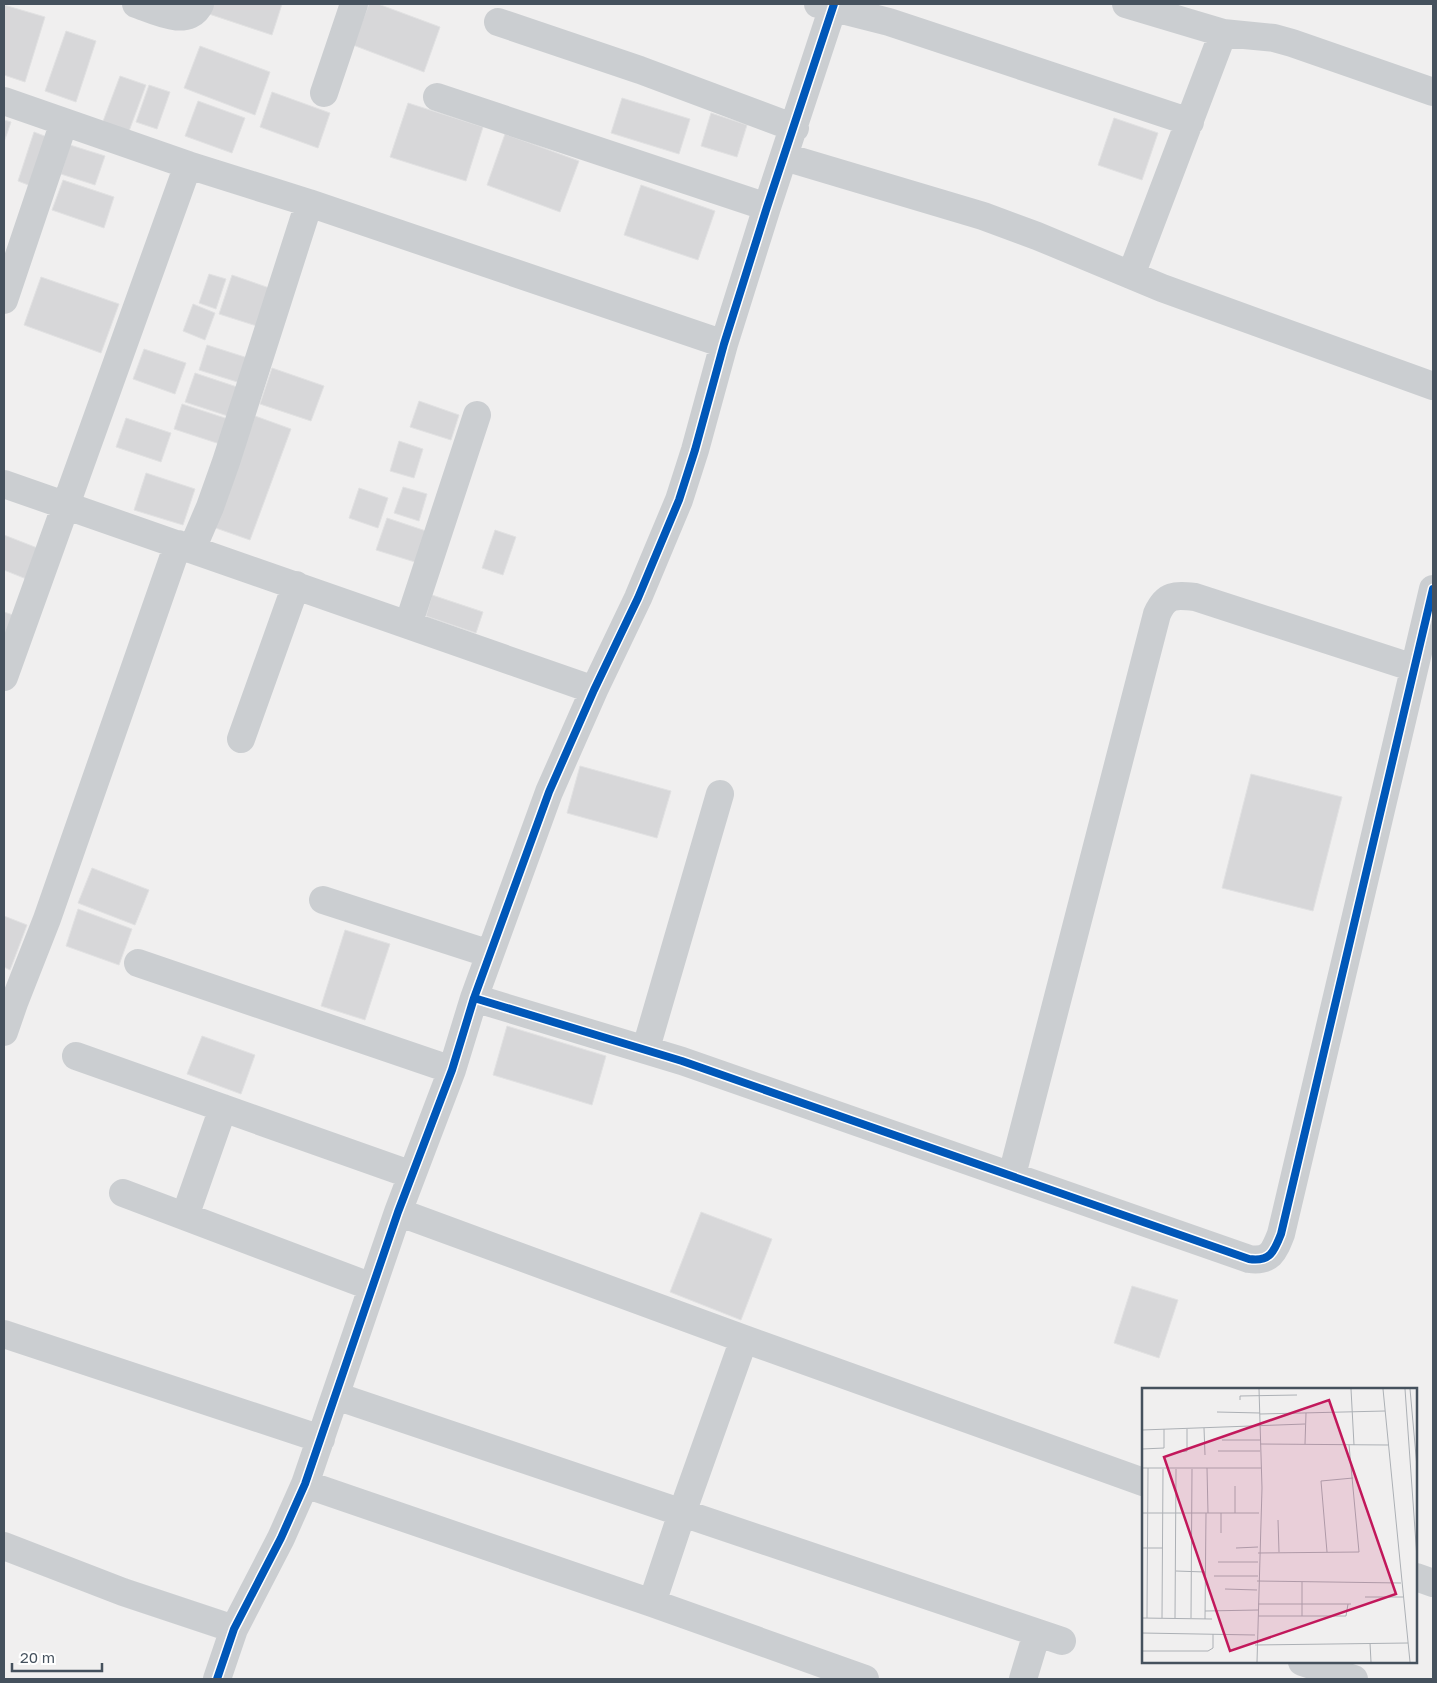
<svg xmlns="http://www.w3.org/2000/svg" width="1437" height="1683" font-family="'Golos Text',sans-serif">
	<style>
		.building { fill: #d7d7d9; stroke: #e1e1e2 }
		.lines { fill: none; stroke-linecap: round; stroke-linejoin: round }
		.street { stroke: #cbced1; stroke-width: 28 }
		.cycleway-casing { stroke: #fff; stroke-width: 11 }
		.cycleway { stroke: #0057b8; stroke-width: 8 }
		.inset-road { fill: none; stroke: #acb0b5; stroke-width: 1 }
		.view { fill: #c2185b; fill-opacity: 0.15; stroke: #c2185b; stroke-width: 2.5 }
		.inset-edge { fill: none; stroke: #45515d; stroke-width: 2.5 }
	</style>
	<rect width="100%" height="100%" fill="#f0efef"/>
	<path class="building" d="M210 4H282L272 35 206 13Z
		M369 4H378L440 27 424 72 353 45Z
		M4 5 45 17 25 82 4 75Z
		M66 31 96 41 76 102 45 91Z
		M200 46 270 72 255 115 184 88Z
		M120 76 146 85 125 142 99 132Z
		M149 85 170 92 157 129 136 122Z
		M272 92 330 113 318 148 260 127Z
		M622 98 690 119 679 154 611 133Z
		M198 101 245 118 232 153 185 136Z
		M408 103 483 127 466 181 390 157Z
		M711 113 747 125 737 157 701 146Z
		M1114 118 1158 133 1142 180 1098 165Z
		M4 120 11 122 4 142Z
		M34 132 47 137 31 186 18 181Z
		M505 134 579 161 560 212 487 185Z
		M70 145 105 156 95 185 61 174Z
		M63 180 114 197 104 228 52 210Z
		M641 185 715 211 698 260 624 235Z
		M209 274 226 279 216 309 199 303Z
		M232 275 278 291 266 329 219 314Z
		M41 277 119 304 101 353 24 325Z
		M193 304 215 313 205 340 183 331Z
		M207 345 254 360 247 385 199 370Z
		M144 349 186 363 175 394 133 379Z
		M272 368 324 386 311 421 260 404Z
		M195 373 246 390 237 419 185 402Z
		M419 401 459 415 451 440 410 427Z
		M182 404 234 421 226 446 174 429Z
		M255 416 291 429 250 540 213 527Z
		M126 418 171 433 161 462 116 447Z
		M399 441 423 449 414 478 390 471Z
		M146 473 195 489 183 525 134 510Z
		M403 487 427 494 419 521 394 513Z
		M359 488 388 498 378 528 349 518Z
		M387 518 426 531 415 562 376 550Z
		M495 530 516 537 503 575 482 568Z
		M4 535 45 551 34 582 4 570Z
		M432 595 483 612 476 633 426 616Z
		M4 612 16 616 4 646Z
		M580 766 671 791 657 838 567 813Z
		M1251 774 1342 797 1313 911 1222 888Z
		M92 868 149 890 135 925 78 903Z
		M78 909 132 929 119 965 66 946Z
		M4 916 27 925 10 970 4 967Z
		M345 930 390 944 365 1020 321 1006Z
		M507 1026 606 1056 592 1105 493 1075Z
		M202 1036 255 1055 241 1094 187 1074Z
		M701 1212 772 1239 741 1320 670 1292Z
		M1132 1286 1178 1300 1159 1358 1114 1343Z"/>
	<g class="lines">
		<path class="street" d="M136 4C154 10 189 29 200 4
			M818 4 889 22 1190 122
			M1126 4 1223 33 1274 38 1292 43 1433 92
			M498 22 640 70 795 128
			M324 93 354 4
			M437 97 767 207
			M4 101 188 165 309 203 724 344
			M785 157 983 216 1037 236 1162 288 1433 386
			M1131 275 1223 33
			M4 300 64 122
			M4 484 594 690
			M192 549 210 507 226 462 309 203
			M408 625 477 415
			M4 677 188 165
			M241 739 296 585
			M323 900 490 954
			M138 963 452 1070
			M474 998 682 1061 1249 1259C1270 1262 1274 1252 1281 1234L1433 589
			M4 1032 14 1003 47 919 178 544
			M646 1048 720 794
			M76 1056 412 1175
			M1012 1175 1157 614C1166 594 1175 595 1195 597L1414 668
			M123 1193 372 1287
			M398 1212 744 1339 1143 1482
			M185 1216 223 1108
			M4 1334 321 1439
			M336 1396 1062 1641
			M305 1484 652 1603 865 1679
			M4 1546 123 1592 234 1629
			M1416 1577 1433 1583
			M652 1603 682 1513 744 1339
			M1302 1662 1354 1679
			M217 1679 234 1629 281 1538 305 1484 398 1212 452 1070 474 998 549 792 594 690 638 598 679 500 695 450 724 344 767 207 834 4
			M1023 1679 1037 1633"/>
		<defs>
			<path id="cycleway" d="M474 998 682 1061 1249 1259C1270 1262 1274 1252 1281 1234L1433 589
				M217 1679 234 1629 281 1538 305 1484 398 1212 452 1070 474 998 549 792 594 690 638 598 679 500 695 450 724 344 767 207 834 4"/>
		</defs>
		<use href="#cycleway" class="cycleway-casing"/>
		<use href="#cycleway" class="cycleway"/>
	</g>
	<g transform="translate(1142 1388)">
		<rect width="275" height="275" fill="#f0efef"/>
		<path class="inset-road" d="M209 1 212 57M241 1 268 274M263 1 275 170M268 1 275 79M98 12V8L155 7M75 24 118 25M118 26 243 23M62 40 63 67M0 42 163 36M80 52H118M118 56 246 57M163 56 164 25M0 61 22 60V41M76 63H118M36 64 45 63V41M0 80H119M65 80 66 125M93 98V125M0 125H117M136 132 137 164M79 145V125M0 160H21M94 160 116 159M185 164 179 93 211 90M116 165 217 164 207 57M76 174H116M34 183 63 184M72 188H116M115 193 259 195M83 201 115 202M223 209H261M116 216H209M63 223 116 222M116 228H204L206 216M160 228V194M0 230 70 231M5 230 6 80M20 230 21 81M33 230 34 81M49 230 50 81M63 231 64 125M0 245 113 247M228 255 229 274M113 257 266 255M0 263H66L71 260V246M115 274 120 100 117 1"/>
		<path class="view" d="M187 12 254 206 88 263 22 69Z"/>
		<rect width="275" height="275" class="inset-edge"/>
	</g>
	<rect width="1437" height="1683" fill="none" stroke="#45515d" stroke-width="10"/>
	<path d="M12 1663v8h90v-8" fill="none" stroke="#45515d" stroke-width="2.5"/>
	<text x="20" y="1663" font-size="15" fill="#45515d" stroke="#ffffff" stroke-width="4" paint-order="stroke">20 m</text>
</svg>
